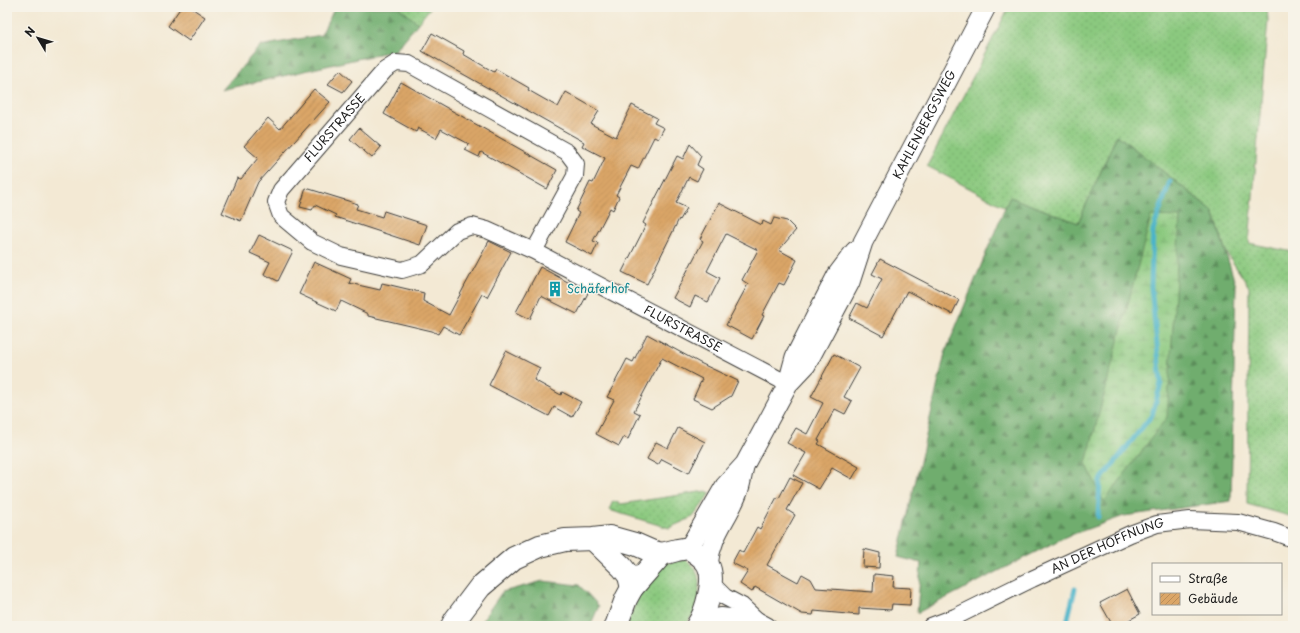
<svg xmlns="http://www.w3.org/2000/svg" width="1300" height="633" font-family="'Playpen Sans',sans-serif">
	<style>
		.grass { fill: url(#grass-dots); stroke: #54724e }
		.forest { fill: url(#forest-firs); stroke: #466445 }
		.wetland { fill: url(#wetland-marsh); stroke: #54724e }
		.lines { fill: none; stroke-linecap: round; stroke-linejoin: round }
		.stream { stroke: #4bb4c9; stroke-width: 5 }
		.building { fill: url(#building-hatch) }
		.minor-casing { stroke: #3c3b38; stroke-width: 18 }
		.tertiary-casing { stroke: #3c3b38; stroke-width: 21 }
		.secondary-casing { stroke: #3c3b38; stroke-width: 24 }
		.primary-casing { stroke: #3c3b38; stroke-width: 24 }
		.minor { stroke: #fff; stroke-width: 16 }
		.tertiary { stroke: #fff; stroke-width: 19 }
		.secondary { stroke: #fff; stroke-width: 22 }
		.primary { stroke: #fff; stroke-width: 22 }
		.labels { text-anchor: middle; stroke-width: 3; stroke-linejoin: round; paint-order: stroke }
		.street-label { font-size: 12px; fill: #1c1c1c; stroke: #f7f3e8 }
		.culture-label { font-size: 12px; fill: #0d838f; stroke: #f7f3e8; text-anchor: start }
	</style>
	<defs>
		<pattern id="grass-dots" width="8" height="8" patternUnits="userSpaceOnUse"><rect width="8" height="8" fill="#8bc97f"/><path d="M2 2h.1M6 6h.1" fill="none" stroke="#77ac6d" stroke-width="1.8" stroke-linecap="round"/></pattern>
		<pattern id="forest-firs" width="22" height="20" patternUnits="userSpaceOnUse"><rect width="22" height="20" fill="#70ad6e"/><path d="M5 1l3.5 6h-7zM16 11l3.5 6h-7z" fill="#5b8c5a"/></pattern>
		<pattern id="wetland-marsh" width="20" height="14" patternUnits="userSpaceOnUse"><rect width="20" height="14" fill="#8bc97f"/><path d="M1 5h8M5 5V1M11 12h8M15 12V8" fill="none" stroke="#77ac6d"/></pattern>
		<pattern id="building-hatch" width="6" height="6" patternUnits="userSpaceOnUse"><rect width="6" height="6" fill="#dba667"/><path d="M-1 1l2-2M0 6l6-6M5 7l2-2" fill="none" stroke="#bb8e59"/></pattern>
	</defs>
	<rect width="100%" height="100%" fill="#f7f3e8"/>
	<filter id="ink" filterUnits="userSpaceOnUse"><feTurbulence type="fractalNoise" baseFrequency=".025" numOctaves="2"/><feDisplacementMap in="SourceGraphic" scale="8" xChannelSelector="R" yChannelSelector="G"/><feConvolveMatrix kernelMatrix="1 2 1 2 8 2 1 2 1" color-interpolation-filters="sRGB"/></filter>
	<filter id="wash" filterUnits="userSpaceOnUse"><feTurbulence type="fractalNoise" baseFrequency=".012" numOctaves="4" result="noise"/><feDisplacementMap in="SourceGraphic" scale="16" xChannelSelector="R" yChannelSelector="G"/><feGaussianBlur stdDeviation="0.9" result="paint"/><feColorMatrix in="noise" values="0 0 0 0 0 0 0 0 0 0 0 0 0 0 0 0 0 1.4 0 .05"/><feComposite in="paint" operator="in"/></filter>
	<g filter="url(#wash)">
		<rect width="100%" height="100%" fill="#f3e9d4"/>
		<path class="grass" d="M398 7H431L418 23Z
			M1009 7H1267L1268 20 1249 243 1293 252V517L1247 504 1249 287 1226 252 1213 211 1117 135 1078 223 1010 198 1005 207 927 166Z
			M706 491 711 493 693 517 669 528 609 510 613 501 621 504Z
			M685 559 694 567 699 578V600L695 612 685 626H626L639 595 663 564Z"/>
		<path class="forest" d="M335 7H398L418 23 396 50 222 90 260 46 321 35Z
			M1117 135 1213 211 1236 286 1231 501 1124 516 1065 537 917 613 921 563 898 557 945 353 1005 207 1010 197 1078 223Z
			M543 581 579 585 599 606 590 626H478L502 592Z"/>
		<path class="wetland" d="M1151 216 1180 217 1167 417 1104 502 1086 463Z"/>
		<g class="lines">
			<path class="stream" d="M1098 517 1100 481 1152 415 1161 383 1151 287 1153 230 1170 181
				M1066 626 1075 589"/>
		</g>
		<g id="blocks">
			<path class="building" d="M181 7H190L205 17 189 41 168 26Z
				M432 33 464 51 463 54 494 72 496 69 529 88 528 90 558 107 566 92 599 111 591 124 616 137 632 105 657 118 654 123 664 128 658 139 654 137 638 169 631 166 616 195 619 197 613 210 610 208 593 241 598 243 592 256 565 242 579 213 576 211 590 182 593 183 605 158 582 146 584 142 422 51Z
				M340 70 352 81 343 92 328 84Z
				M401 82 557 170 547 189 481 152 479 157 465 150 469 144 441 129 436 138 418 128 416 132 384 114Z
				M314 89 330 102 258 182 241 221 222 213 237 178 241 179 258 158 244 146 268 118 280 129Z
				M359 128 381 147 372 158 350 139Z
				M690 144 701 156 697 165 703 169 697 181 689 177 676 203 687 208 680 220 679 219 647 284 622 272 646 225 643 223 677 156 683 159Z
				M306 188 358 204 356 209 382 217 384 211 427 225 420 245 335 217 336 215 315 205 312 210 300 207Z
				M719 203 762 225 763 221 771 225 774 218 787 221 796 230 779 250 797 260 784 285 779 283 762 315 764 316 752 339 726 325 748 284 742 280 758 250 726 234 707 271 720 278 708 302 695 296 690 307 673 298 703 241 700 239Z
				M259 235 293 251 278 281 264 274 270 262 250 253Z
				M489 241 511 252 487 297 482 294 459 335 443 326 438 334 432 331 368 316V314L341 301 336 311 299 294 314 262 351 279 349 283 380 290 382 283 424 293 423 301 449 315Z
				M880 259 959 300 952 314 907 291 883 336 849 318 857 303 867 308 882 279 872 274Z
				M540 267 588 293 577 314 541 296 530 319 516 312Z
				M647 334 700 363 738 381 731 396 712 408 693 399 702 379 662 358 634 411 640 414 628 439 624 437 619 446 596 434 614 400 607 397 611 390 627 359 633 362Z
				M506 351 540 368 534 380 561 395 562 392 581 402 572 417 554 407 549 416 489 385Z
				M834 354 860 368 844 397 852 401 845 414 835 409 818 440 820 441 818 444 859 467 852 479 832 468 819 489 793 475 806 453 787 443 796 428 807 434 823 403 811 397Z
				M678 428 705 442 689 473 662 459 658 465 647 459 656 442 668 448Z
				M790 477 802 483 787 510 795 515 767 565 798 582 802 574 811 579 816 588 873 592 874 574 894 576 893 587 911 588 910 605 892 604 891 610 859 608V615L814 611 813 615 802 614 755 587 752 592 740 584 748 571 732 563 739 550 743 553 757 527 760 529 777 497 779 498Z
				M864 549 880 553 879 568 863 567Z
				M1127 589 1140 614 1118 626H1113L1100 603Z"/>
		</g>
	</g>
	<g filter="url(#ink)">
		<use href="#blocks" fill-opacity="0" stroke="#3c3b38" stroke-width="1"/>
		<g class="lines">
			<defs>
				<g id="minor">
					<path id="s1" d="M534 251 487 230 472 226 457 231 422 264 402 270 341 256 312 242 281 216 276 202 281 190 385 70 396 63 409 64 567 152 576 164 575 176 534 251 788 384"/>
					<path d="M710 582 725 597 742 606 757 620 768 626"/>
					<path d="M700 622 721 616 757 620"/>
					<path id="s2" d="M931 626 955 617 1032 579 1130 534 1157 524 1190 520 1238 522 1274 532 1293 539"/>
				</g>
				<g id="tertiary">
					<path d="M788 383 795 357 837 275 855 251"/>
					<path id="s3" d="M689 548 725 486 745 464 788 384 806 365 850 282 863 242 986 7"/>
					<path d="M708 565C711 534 728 519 738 492 741 484 742 475 744 467"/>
				</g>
				<path id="secondary" d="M616 626 626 599 632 588 662 554 677 550 689 548C696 553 704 557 708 565 716 579 706 613 697 626"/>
				<path id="primary" d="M593 539 622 567 629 576 632 588
					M452 626 455 620 480 587 514 558 540 546 565 540 593 539 610 537 635 544 651 551 662 554"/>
			</defs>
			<use href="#minor" class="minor-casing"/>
			<use href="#tertiary" class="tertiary-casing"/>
			<use href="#secondary" class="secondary-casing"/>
			<use href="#primary" class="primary-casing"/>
			<use href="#minor" class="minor"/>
			<use href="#tertiary" class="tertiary"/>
			<use href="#secondary" class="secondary"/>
			<use href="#primary" class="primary"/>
		</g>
	</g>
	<defs>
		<symbol id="building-bare" viewBox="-9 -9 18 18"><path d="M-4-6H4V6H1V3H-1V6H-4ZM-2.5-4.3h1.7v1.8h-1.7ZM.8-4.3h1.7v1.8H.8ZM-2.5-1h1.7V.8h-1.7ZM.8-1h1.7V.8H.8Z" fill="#0f9aa8" stroke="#f7f3e8" stroke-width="2.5" paint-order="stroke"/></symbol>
	</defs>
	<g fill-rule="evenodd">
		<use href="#building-bare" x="544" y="278" width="22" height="22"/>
	</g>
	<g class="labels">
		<g class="street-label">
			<text dy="4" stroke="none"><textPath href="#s3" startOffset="487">KAHLENBERGSWEG</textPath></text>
			<text dy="4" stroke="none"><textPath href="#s1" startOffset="397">FLURSTRASSE</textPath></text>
			<text dy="4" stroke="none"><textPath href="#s1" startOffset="961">FLURSTRASSE</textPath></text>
			<text dy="4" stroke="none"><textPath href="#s2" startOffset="194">AN DER HOFFNUNG</textPath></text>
		</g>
		<g class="culture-label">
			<text x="567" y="293">Schäferhof</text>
		</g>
	</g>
	<rect width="1300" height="633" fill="none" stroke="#f7f3e8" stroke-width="24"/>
	<rect x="1152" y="563" width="130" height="52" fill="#f7f3e8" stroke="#9f9d96"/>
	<rect x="1160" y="576" width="20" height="6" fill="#ffffff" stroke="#9f9d96"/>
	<text x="1188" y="583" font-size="12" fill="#1c1c1c">Straße</text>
	<rect x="1160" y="593" width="20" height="12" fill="url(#building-hatch)" stroke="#9f9d96"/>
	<text x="1188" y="603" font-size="12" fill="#1c1c1c">Gebäude</text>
	<g transform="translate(38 38) rotate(308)" stroke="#f7f3e8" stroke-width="3" paint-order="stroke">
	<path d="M0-3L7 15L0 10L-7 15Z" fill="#1c1c1c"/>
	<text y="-6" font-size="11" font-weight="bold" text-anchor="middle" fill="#1c1c1c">N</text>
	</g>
</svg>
